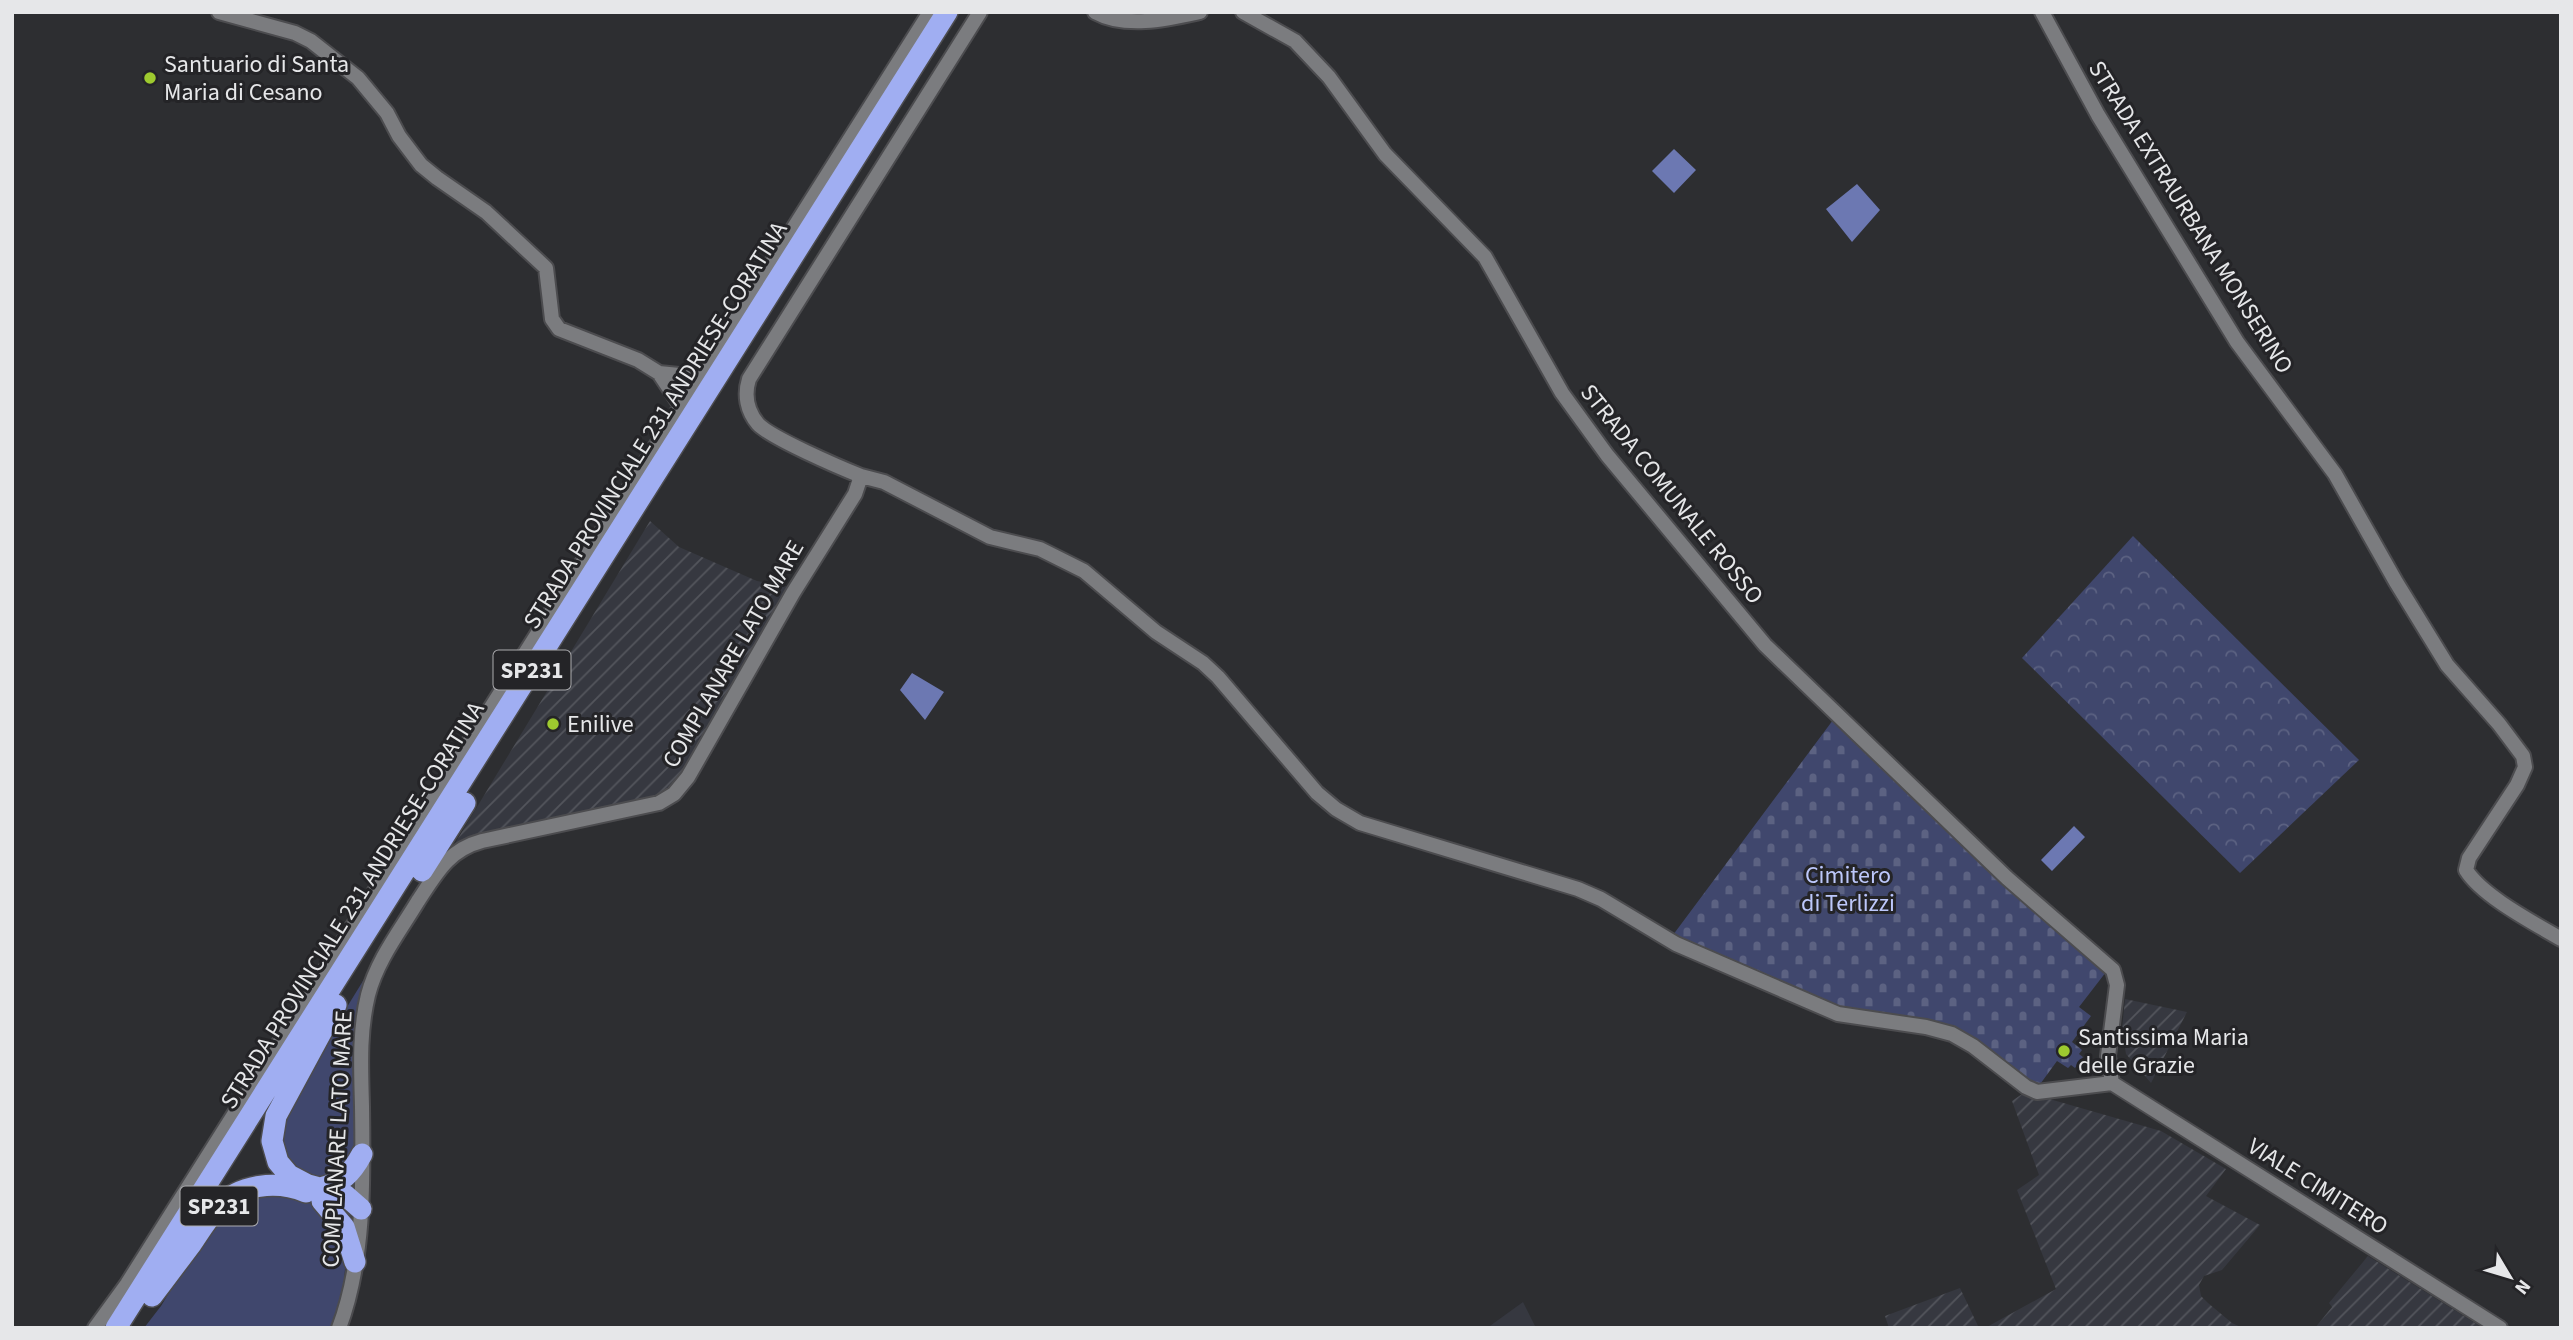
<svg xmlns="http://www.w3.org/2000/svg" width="2573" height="1340" font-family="'Source Sans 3',sans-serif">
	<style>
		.built { fill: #363840 }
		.industrial { fill: url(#industrial-furrows) }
		.grass { fill: #40476d }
		.forest { fill: url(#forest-crowns) }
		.cemetery { fill: url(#cemetery-stones) }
		.water { fill: #6c78b2 }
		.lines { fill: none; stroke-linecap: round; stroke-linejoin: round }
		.minor-casing { stroke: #4c4c4f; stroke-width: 18 }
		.highway-casing { stroke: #4c4c4f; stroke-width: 24 }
		.minor { stroke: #7b7c7f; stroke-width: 14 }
		.highway { stroke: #a0aef2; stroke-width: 21 }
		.poi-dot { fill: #9eca2f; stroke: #242427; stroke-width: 2.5 }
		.labels { text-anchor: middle; stroke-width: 6; stroke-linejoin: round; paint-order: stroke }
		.shield { fill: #242427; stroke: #acacaf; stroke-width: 2 }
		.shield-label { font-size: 23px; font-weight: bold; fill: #e6e7e9 }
		.poi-label { font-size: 24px; fill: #e6e7e9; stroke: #242427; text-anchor: start }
		.street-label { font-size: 24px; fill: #e6e7e9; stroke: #242427 }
		.park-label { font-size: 24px; fill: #bdc8fb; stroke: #242427 }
	</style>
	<defs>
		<pattern id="industrial-furrows" width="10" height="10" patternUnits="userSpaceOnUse" patternTransform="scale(1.75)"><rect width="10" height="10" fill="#363840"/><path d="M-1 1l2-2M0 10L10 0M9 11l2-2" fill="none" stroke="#53555c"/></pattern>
		<pattern id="forest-crowns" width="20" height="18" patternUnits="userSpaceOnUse" patternTransform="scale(1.75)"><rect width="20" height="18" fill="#40476d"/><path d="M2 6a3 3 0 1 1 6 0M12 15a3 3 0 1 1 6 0" fill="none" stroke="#5c6282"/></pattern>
		<pattern id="cemetery-stones" width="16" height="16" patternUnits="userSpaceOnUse" patternTransform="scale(1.75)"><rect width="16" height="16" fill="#40476d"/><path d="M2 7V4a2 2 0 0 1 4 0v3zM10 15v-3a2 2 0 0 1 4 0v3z" fill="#5c6282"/></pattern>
	</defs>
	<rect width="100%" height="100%" fill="#2d2e31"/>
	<path class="built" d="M1523 1302 1536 1328H1487Z"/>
	<path class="industrial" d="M650 521 679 547 757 581 790 587 682 776 669 791 658 797 467 839 454 845Z
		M2125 999 2187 1012 2151 1083 2126 1054 2122 1029Z
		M2025 1092 2161 1131 2226 1169 2206 1196 2260 1225 2222 1270 2204 1276 2199 1285 2201 1296 2208 1303 2232 1323 2243 1328H1985L2056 1289 2017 1190 2039 1175 2012 1101Z
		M2368 1256 2483 1328H2315L2332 1307 2329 1303Z
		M1960 1288 1979 1328H1889L1885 1316Z"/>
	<path class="grass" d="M374 963 359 1006 356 1024V1149L353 1160 319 1182 284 1162 279 1123 285 1108Z
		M253 1194C268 1194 288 1191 302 1195 323 1202 342 1231 345 1253 347 1271 340 1312 333 1328H144L161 1306 214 1218Z"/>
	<path class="forest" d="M2133 536 2359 760 2240 873 2022 658Z"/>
	<path class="cemetery" d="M1833 720 1987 868 2106 972 2079 1007 2091 1016 2072 1042 2082 1050 2079 1054 2083 1057 2075 1068 2071 1065 2068 1068 2057 1061 2038 1087 1955 1026 1835 1006 1673 935Z"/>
	<path class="water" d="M1674 149 1696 170 1674 193 1652 171Z
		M1857 184 1880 210 1852 242 1826 209Z
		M912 673 944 692 925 720 900 690Z
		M2074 826 2085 837 2052 871 2041 860Z"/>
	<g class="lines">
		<defs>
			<path id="minor" d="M219 12 295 33 311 41 358 78 387 113 399 136 421 165 437 178 486 212 546 268 552 319 559 329 638 360 659 373 681 406
				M1095 12C1126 29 1168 19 1200 12
				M1243 12 1295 41 1329 77 1385 154 1485 257 1562 393 1607 455 1765 645 2007 878 2113 970 2117 985 2108 1056 2112 1083
				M2042 12 2098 115 2237 342 2335 474 2396 582 2447 665 2499 724 2523 756 2525 767 2517 785 2469 858 2466 870C2482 896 2534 923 2561 939
				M659 373 699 377
				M861 476 884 482 990 537 1040 549 1084 571 1156 632 1203 663 1218 677 1317 793 1336 809 1360 823 1578 889 1601 899 1676 944 1838 1014 1926 1027 1952 1034 1973 1046 2026 1087 2037 1092 2112 1083
				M2112 1083 2500 1328
				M95 1328 127 1284 930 12
				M339 1328C365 1259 363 1179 362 1106 361 1068 359 1032 368 995 377 960 400 931 418 901 436 874 448 850 482 841L659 803 674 794 688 777 793 593 855 494 861 476C841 468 771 438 758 424 747 411 744 395 749 379L980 12"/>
			<path id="highway" d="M422 871 465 803
				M336 1005 276 1116 272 1141 278 1162 289 1175 308 1185 345 1195 361 1209
				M320 1188C341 1184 352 1173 362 1154
				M322 1201 344 1227 355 1262
				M152 1296C166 1278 179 1260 192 1243 200 1231 208 1218 218 1207 240 1184 277 1180 306 1192
				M116 1328 947 12"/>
		</defs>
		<use href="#minor" class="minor-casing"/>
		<use href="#highway" class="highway-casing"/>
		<use href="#minor" class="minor"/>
		<use href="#highway" class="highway"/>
	</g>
	<g class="poi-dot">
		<circle cx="150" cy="78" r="7"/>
		<circle cx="553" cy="724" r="7"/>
		<circle cx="2064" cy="1051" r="7"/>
	</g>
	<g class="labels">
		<g class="shield">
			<rect x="493.5" y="650.5" width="77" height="39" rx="5"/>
			<rect x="180.5" y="1186.5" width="77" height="39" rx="5"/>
		</g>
		<g class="shield-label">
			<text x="532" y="678">SP231</text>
			<text x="219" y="1214">SP231</text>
		</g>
		<g class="poi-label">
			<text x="164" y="72">Santuario di Santa<tspan x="164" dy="28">Maria di Cesano</tspan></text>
			<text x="567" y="732">Enilive</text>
			<text x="2078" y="1045">Santissima Maria<tspan x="2078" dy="28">delle Grazie</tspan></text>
		</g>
		<g class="street-label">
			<text transform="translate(2191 217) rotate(58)" y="8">STRADA EXTRAURBANA MONSERINO</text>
			<text transform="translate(655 425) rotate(-58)" y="8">STRADA PROVINCIALE 231 ANDRIESE-CORATINA</text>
			<text transform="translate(1672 494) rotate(51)" y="8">STRADA COMUNALE ROSSO</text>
			<text transform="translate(733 654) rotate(-60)" y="8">COMPLANARE LATO MARE</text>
			<text transform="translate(352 905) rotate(-58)" y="8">STRADA PROVINCIALE 231 ANDRIESE-CORATINA</text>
			<text transform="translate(337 1139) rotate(-87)" y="8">COMPLANARE LATO MARE</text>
			<text transform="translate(2318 1186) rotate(32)" y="8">VIALE CIMITERO</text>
		</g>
		<g class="park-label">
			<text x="1848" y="883">Cimitero<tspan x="1848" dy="28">di Terlizzi</tspan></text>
		</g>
	</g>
	<rect width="2573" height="1340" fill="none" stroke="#e6e7e9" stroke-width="28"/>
	<g transform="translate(2510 1277) rotate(128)" stroke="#242427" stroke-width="5" paint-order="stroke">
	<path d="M0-5L12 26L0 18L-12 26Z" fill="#e6e7e9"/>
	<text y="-10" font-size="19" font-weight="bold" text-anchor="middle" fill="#e6e7e9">N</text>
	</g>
</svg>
